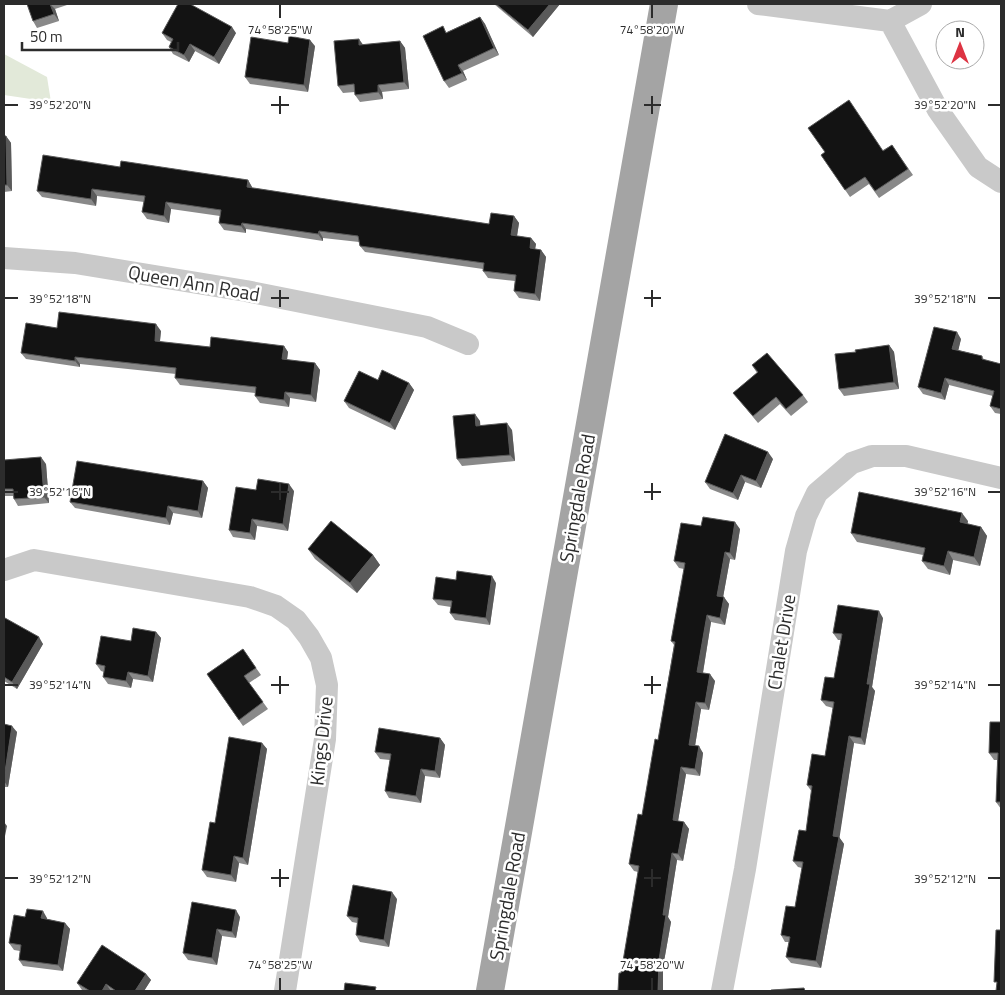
<svg xmlns="http://www.w3.org/2000/svg" width="1005" height="995" font-family="'Titillium Web',sans-serif">
	<style>
		.green { fill: #e2e9d9 }
		.lines { fill: none; stroke-linecap: round; stroke-linejoin: round }
		.minor { stroke: #c9c9c9; stroke-width: 22 }
		.major { stroke: #a4a4a4; stroke-width: 28 }
		.wall { fill: #898989 }
		.shaded-wall { fill: #5a5a5a }
		.building { fill: #131313; stroke: #5a5a5a }
		.ticks { fill: none; stroke: #2c2c2c; stroke-width: 2 }
		.labels { text-anchor: middle; stroke-width: 5; stroke-linejoin: round; paint-order: stroke }
		.street-label { font-size: 19px; fill: #2c2c2c; stroke: #fff }
		.ticks-label { font-size: 12px; text-anchor: middle; fill: #2c2c2c; stroke: #fff; stroke-width: 5; stroke-linejoin: round; paint-order: stroke }
	</style>
	<rect width="100%" height="100%" fill="#fff"/>
	<path class="green" d="M4 54 47 77 51 102 4 95Z"/>
	<g class="lines">
		<path class="minor" d="M758 4 890 21 921 4
			M890 21 938 110 978 167 1001 182
			M4 258 75 263 246 291 427 327 468 344
			M4 570 34 560 250 597 276 606 296 620 309 637 321 658 327 685 325 739 285 991
			M722 991 745 869 796 551 806 516 817 493 852 463 872 456H906L1001 478"/>
		<path class="major" d="M490 991 664 4"/>
	</g>
	<path class="wall" d="M27 4H70L55 9 59 21 37 28 33 21Z
		M494 4H560L533 37Z
		M480 17 485 24 499 55 463 71 467 80 449 88 444 81 447 32Z
		M162 33H236L219 64 195 51 189 62 173 54 169 47 171 42 167 40Z
		M400 41 405 48 409 89 382 92 383 99 360 102 355 95V92L343 93 338 86 363 45Z
		M315 46 308 92 250 84 245 77Z
		M4 136H6L11 143 12 191 4 192Z
		M892 145 913 175 879 198 869 184 850 197 821 155 883 150Z
		M120 167 248 180 252 187V188L489 224 514 216 519 223 517 236 531 238 536 244 535 249 541 250 546 257 540 301 519 298 514 291 515 281 488 278 483 271V269L365 252 360 246 359 242 323 238V241L246 229V233L224 230 219 223 220 216 171 209 169 223 147 219 142 212 144 202 97 196 96 206 42 197 37 191Z
		M57 328 161 331 160 342 210 347 284 346 288 352 287 360 315 363 320 370 316 402 290 398 289 407 260 403 255 396V393L180 385 175 378 176 374 80 364V367L26 359 21 353Z
		M961 339 958 350 982 356 984 360 1001 364V414L995 413 990 406 993 396 949 385 945 400 923 394 918 387Z
		M889 345 894 352 899 389 844 396 839 389 856 352Z
		M752 365 803 395 808 402 791 416 780 404 758 423 733 393 757 373Z
		M378 380 409 383 414 390 395 430 349 408 344 401Z
		M480 421V426L512 430 515 461 462 466 457 459Z
		M773 459 761 488 745 482 738 500 710 489 705 482Z
		M4 460 46 464 49 503 18 506 14 499 13 496H4Z
		M203 481 208 488 202 518 173 513 170 525 75 508 70 502Z
		M256 490 294 491 288 531 257 526 255 540 233 537 229 530Z
		M968 521 967 524 981 527 987 536 980 566 953 560 950 575 928 569 922 561 923 555 857 542 851 533Z
		M701 526 740 529 735 560 730 559 723 597 729 604 725 625 711 622 703 673 715 681 709 710 701 709 695 746 703 753 700 776 686 774 678 821 684 822 689 829 683 861 677 860 668 917 671 922 663 967 621 973 638 872 634 871 629 864 642 815 658 740 674 645 671 641 684 569 679 568 674 561Z
		M308 549 373 555 380 565 357 593 315 559Z
		M456 580 496 583 490 625 455 620 450 613 451 607 438 605 433 599Z
		M883 618 872 687 875 691 865 745 854 743 839 837 844 844 821 968 791 963 786 957 789 942H785L781 935 795 907 802 868 798 867 793 861 806 831 812 792 807 785 825 756 833 708 826 706 821 700 834 678 841 640H838L833 633Z
		M4 620 43 644 17 689 4 681Z
		M156 632 161 638 153 682 133 679 131 688 108 684 103 677 104 672 101 671 96 664 131 641Z
		M243 649 261 675 249 683 268 709 243 726 207 674Z
		M1001 722V809L996 802 997 760H994L989 753Z
		M4 724 17 732 8 787H4Z
		M440 738 445 745 440 778 425 776 421 803 389 798 385 791 390 760 380 759 375 752Z
		M262 743 267 749 248 865 239 863 236 882 207 877 202 870 215 823Z
		M397 899 389 947 360 942 356 935 357 923 352 922 347 916Z
		M192 902 240 917 236 938 222 936 217 965 188 960 183 953Z
		M25 917 47 918V919L65 923 70 929 63 971 23 966 19 960 20 951 14 950 9 943Z
		M146 974 151 980 144 991H85L82 990 77 983Z"/>
	<path class="shaded-wall" d="M50 4 55 9 59 21 54 14Z
		M550 4H560L533 37 528 30Z
		M480 17 485 24 499 55 494 48Z
		M232 27 236 33 219 64 214 57Z
		M359 39 364 46 359 45Z
		M310 40 315 46 308 92 304 85Z
		M400 41 405 48 409 89 404 82Z
		M190 44 195 51 189 62 184 55Z
		M458 65 463 71 467 80 462 73Z
		M378 85 382 92 383 99 378 92Z
		M6 136 11 143 12 191 7 185Z
		M248 180 252 187 251 194 247 187Z
		M92 189 97 196 96 206 91 199Z
		M166 202 171 209 169 223 164 216Z
		M514 216 519 223 516 242 511 235Z
		M242 223 246 229V233L241 226Z
		M319 231 323 238V241L318 234Z
		M531 238 536 244 534 255 530 248Z
		M541 250 546 257 540 301 535 294Z
		M156 324 161 331 159 348 155 341Z
		M957 332 961 339 957 356 952 349Z
		M889 345 894 352 899 389 894 382Z
		M284 346 288 352 286 366 282 359Z
		M75 357 80 364V367L75 361Z
		M315 363 320 370 316 402 311 395Z
		M945 378 949 385 945 400 941 393Z
		M409 383 414 390 395 430 390 423Z
		M285 392 290 398 289 407 284 400Z
		M475 414 480 421 481 433 476 426Z
		M507 423 512 430 515 461 510 455Z
		M768 452 773 459 761 488 756 481Z
		M41 457 46 464 49 503 44 497Z
		M741 475 745 482 738 500 733 493Z
		M203 481 208 488 202 518 198 511Z
		M289 484 294 491 288 531 283 524Z
		M168 506 173 513 170 525 166 518Z
		M962 513 968 521 966 531 960 522Z
		M252 519 257 526 255 540 250 533Z
		M735 522 740 529 735 560 730 553Z
		M981 527 987 536 980 566 974 557Z
		M948 551 953 560 950 575 944 566Z
		M725 552 730 559 722 603 717 596Z
		M373 555 380 565 357 593 350 583Z
		M492 576 496 583 490 625 486 618Z
		M724 597 729 604 725 625 720 618Z
		M879 611 883 618 872 687 875 691 865 745 861 738 867 684Z
		M707 615 711 622 702 678 697 672Z
		M156 632 161 638 153 682 148 676Z
		M39 637 43 644 17 689 12 682Z
		M128 672 133 679 131 688 126 681Z
		M710 674 715 681 709 710 705 703Z
		M696 702 701 709 694 752 689 745Z
		M12 726 17 732 8 787 4 781V778Z
		M849 736 854 743 839 841V837L844 844 821 968 816 961 833 836Z
		M440 738 445 745 440 778 435 771Z
		M262 743 267 749 248 865 243 858Z
		M699 746 703 753 700 776 695 769Z
		M681 767 686 774 677 827 673 820Z
		M421 769 425 776 421 803 416 796Z
		M4 822 7 826 4 841Z
		M684 822 689 829 683 861 678 854Z
		M672 853 677 860 668 917 671 922 663 967V991H658L659 960 663 915Z
		M234 856 239 863 236 882 231 875Z
		M392 892 397 899 389 947 384 940Z
		M236 910 240 917 236 938 232 932Z
		M43 911 47 918 46 925 41 918Z
		M65 923 70 929 63 971 58 965Z
		M217 929 222 936 217 965 212 958Z
		M146 974 151 980 144 991H135Z
		M106 984 111 991H102Z"/>
	<path class="building" d="M27 4H50L54 14 33 21Z
		M178 4H190L232 27 214 57 190 44 184 55 169 47 173 39 162 33Z
		M496 4H550L528 30Z
		M480 17 494 48 458 65 462 73 444 81 423 36 443 26 446 33Z
		M289 36 310 40 304 85 245 77 251 37 288 43Z
		M359 39V45L400 41 404 82 378 85V92L355 95 354 84 338 86 334 41Z
		M849 100 883 151 892 145 908 169 875 191 865 177 845 190 821 155 825 152 808 128Z
		M4 136H6L7 185H4Z
		M43 155 120 167 121 161 248 180 247 187 489 224 491 213 514 216 511 235 531 238 530 248 541 250 535 294 514 291 516 275 483 271 484 263 360 246 358 236 319 231 318 234 242 223 241 226 219 223 221 210 166 202 164 216 142 212 145 196 92 189 91 199 37 191Z
		M59 312 156 324 155 341 210 347 211 337 284 346 282 359 315 363 311 395 285 392 284 400 255 396 256 387 175 378 176 368 75 357V361L21 353 26 323 57 328Z
		M934 327 957 332 952 349 982 356V359L1001 364V409L990 406 994 391 945 378 941 393 918 387Z
		M889 345 894 382 839 389 835 354 856 352 855 350Z
		M767 353 803 395 786 409 776 397 753 416 733 393 758 372 752 365Z
		M382 370 409 383 390 423 344 401 359 371 378 380Z
		M475 414 476 426 507 423 510 455 457 459 453 416Z
		M725 434 768 452 756 481 741 475 733 493 705 482Z
		M41 457 44 497 14 499 13 489H4V460Z
		M77 461 203 481 198 511 168 506 166 518 70 502Z
		M258 479 289 484 283 524 252 519 250 533 229 530 236 487 256 490Z
		M859 492 962 513 960 522 981 527 974 557 948 551 944 566 922 561 925 548 851 533Z
		M703 517 735 522 730 553 725 552 717 596 724 597 720 618 707 615 697 672 710 674 705 703 696 702 689 745 699 746 695 769 681 767 673 820 684 822 678 854 672 853 663 915H666L659 960 658 991H618L619 973H621L639 866 629 864 638 814 642 815 655 739 658 740 675 642 671 641 685 563 674 561 681 523 701 526Z
		M331 521 373 555 350 583 308 549Z
		M457 571 492 576 486 618 450 613 452 601 433 599 436 577 456 580Z
		M838 605 879 611 867 684H870L861 738 849 736 833 836 839 837 816 961 786 957 790 937 781 935 786 906 795 907 803 862 793 861 799 830 806 831 812 786 807 785 812 754 825 756 834 702 821 700 825 677 834 678 842 634 833 633Z
		M5 618 39 637 12 682 4 677V620Z
		M133 628 156 632 148 676 128 672 126 681 103 677 105 666 96 664 101 636 131 641Z
		M243 649 256 668 244 676 263 702 239 720 207 674Z
		M990 722H1001V802H996L998 753H989Z
		M4 724 12 726 4 778Z
		M379 728 440 738 435 771 421 769 416 796 385 791 391 754 375 752Z
		M229 737 262 743 243 858 234 856 231 875 202 870 210 822 215 823Z
		M353 885 392 892 384 940 356 935 358 918 347 916Z
		M192 902 236 910 232 932 217 929 212 958 183 953Z
		M27 909 43 911 41 918 65 923 58 965 19 960 21 945 9 943 14 915 25 917Z
		M996 930H1001V991H996L997 982H994Z
		M102 945 146 974 135 991H116L106 984 102 991H90L77 983Z
		M345 983 376 987 375 991H344Z
		M804 988 805 991H771V990Z"/>
	<path class="ticks" d="M280 5V18M652 5V18M280 96V114M652 96V114M5 105H18M271 105H289M644 105H661M988 105H1000M280 290V307M652 290V307M5 298H18M271 298H289M644 298H661M988 298H1000M280 483V500M652 483V500M5 492H18M271 492H289M644 492H661M988 492H1000M280 676V694M652 676V694M5 685H18M271 685H289M644 685H661M988 685H1000M280 869V887M652 869V887M5 878H18M271 878H289M644 878H661M988 878H1000M280 978V990M652 978V990"/>
	<g class="labels">
		<g class="street-label">
			<text transform="translate(194 283) rotate(10)" y="7">Queen Ann Road</text>
			<text transform="translate(577 498) rotate(-80)" y="7">Springdale Road</text>
			<text transform="translate(781 642) rotate(-81)" y="7">Chalet Drive</text>
			<text transform="translate(321 741) rotate(-84)" y="7">Kings Drive</text>
			<text transform="translate(507 896) rotate(-80)" y="7">Springdale Road</text>
		</g>
	</g>
	<g class="ticks-label">
		<text x="280" y="34">74°58'25"W</text>
		<text x="652" y="34">74°58'20"W</text>
		<text x="60" y="109">39°52'20"N</text>
		<text x="945" y="109">39°52'20"N</text>
		<text x="60" y="303">39°52'18"N</text>
		<text x="945" y="303">39°52'18"N</text>
		<text x="60" y="496">39°52'16"N</text>
		<text x="945" y="496">39°52'16"N</text>
		<text x="60" y="689">39°52'14"N</text>
		<text x="945" y="689">39°52'14"N</text>
		<text x="60" y="883">39°52'12"N</text>
		<text x="945" y="883">39°52'12"N</text>
		<text x="280" y="969">74°58'25"W</text>
		<text x="652" y="969">74°58'20"W</text>
	</g>
	<rect width="1005" height="995" fill="none" stroke="#2c2c2c" stroke-width="10"/>
	<g transform="translate(960 45)"><circle r="24" fill="#ffffff" stroke="#ababab"/>
	<path d="M0-4L9 19L0 12L-9 19Z" fill="#dd3342"/>
	<text y="-8" font-size="14" font-weight="bold" text-anchor="middle" fill="#2c2c2c">N</text>
	</g>
	<path d="M22 42v8h156v-8" fill="none" stroke="#2c2c2c" stroke-width="2.5"/>
	<text x="30" y="42" font-size="15" fill="#2c2c2c" stroke="#ffffff" stroke-width="4" paint-order="stroke">50 m</text>
</svg>
